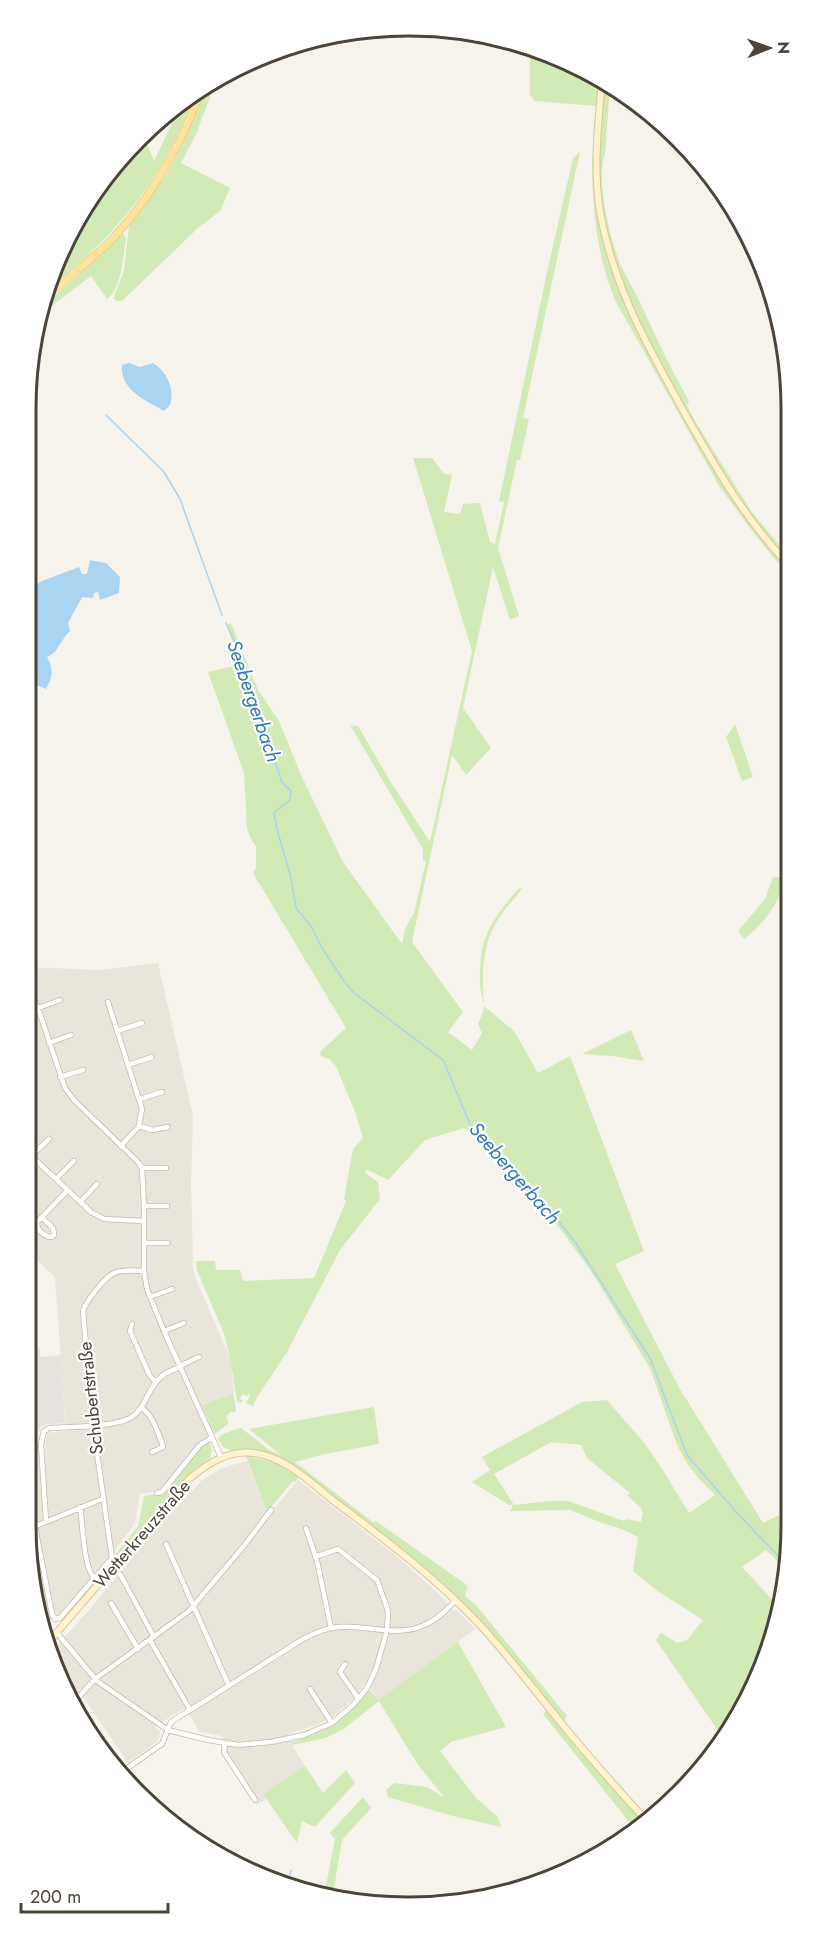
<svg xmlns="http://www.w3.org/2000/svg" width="817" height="1933" font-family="Jost,sans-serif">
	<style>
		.residential { fill: #eae5da }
		.industrial { fill: #e6e2dd }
		.green { fill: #d2eab5; fill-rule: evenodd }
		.water { fill: #a9d4f2 }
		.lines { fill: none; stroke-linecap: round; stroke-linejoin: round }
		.stream { stroke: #a9d4f2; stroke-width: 1.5 }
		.minor-casing { stroke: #c2bbae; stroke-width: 6 }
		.secondary-casing { stroke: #d6c79b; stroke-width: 8 }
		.primary-casing { stroke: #e6c16a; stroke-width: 8 }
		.minor { stroke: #fff; stroke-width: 4.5 }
		.secondary { stroke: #fff3cd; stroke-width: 6 }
		.primary { stroke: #ffe39c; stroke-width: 7 }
		.labels { text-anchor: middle; stroke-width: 4.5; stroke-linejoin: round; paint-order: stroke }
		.street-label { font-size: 18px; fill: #4b4439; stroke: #fff }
		.water-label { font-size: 20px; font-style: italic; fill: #2e7ab2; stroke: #fff }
		.rim { fill: none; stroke: #4b4439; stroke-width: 3 }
	</style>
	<rect width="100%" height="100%" fill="#f6f3ec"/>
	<path class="residential" d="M158 963 193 1116 191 1183 193 1261 192 1263 196 1279 230 1358 234 1391 233 1394 204 1405 214 1430 160 1491 140 1494 135 1523 106 1563 60 1615H56L50 1622 51 1629 44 1637 26 1524V1469H45L46 1433 66 1431 55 1277 26 1249V967L100 970Z
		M247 1461 267 1512 270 1514 298 1480 394 1554 439 1594 454 1611 457 1610 475 1629 379 1701 366 1683 352 1700 334 1716 317 1725 288 1734 292 1745 305 1766 263 1794 266 1799 258 1804 255 1803 221 1751 222 1736 200 1732 185 1708 154 1727 159 1730 160 1734 157 1742 128 1763 80 1692 75 1697 49 1654 89 1610 155 1530 202 1480 222 1468Z"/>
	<path class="industrial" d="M40 1349V1357L61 1355 65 1423 43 1425 40 1428 38 1432 39 1469H26V1350Z"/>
	<path class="green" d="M530 46 599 79 596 106 534 101 530 94Z
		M604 82 610 85 605 154C596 178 609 234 618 258 622 270 630 282 636 294 653 330 669 366 689 401L687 405 694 419 751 511 789 557V562C776 547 762 532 750 516 720 473 694 425 669 379 639 323 611 268 602 205 596 164 601 123 604 82Z
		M215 84 196 134 181 163 230 188 220 211 198 228 122 301H117L114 299V296L124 271 129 226 166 175 183 143 204 92Z
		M192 102C159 184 115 237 45 291L46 285 121 156 144 138 154 161 177 113Z
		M580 152 523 418 529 419 520 460H517L498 548 519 616 510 620 493 567 463 708 491 748 466 775 452 755 412 942 463 1012 448 1032 472 1050 482 1033 478 1024C480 1019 484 1012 484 1006 483 998 480 991 480 983 479 937 490 923 518 889L523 888C515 898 506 907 499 918 481 944 482 977 484 1006L514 1031 538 1073 570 1056 644 1251 615 1264 680 1389 763 1523 781 1514 791 1530 784 1568 766 1550 742 1567 778 1606 771 1648 721 1735 656 1640 661 1633 678 1643 687 1640 703 1620 659 1592 633 1571 638 1537 624 1530 602 1523 570 1510 510 1511 513 1505H509L472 1482 490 1470 482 1457 582 1402 607 1400 646 1445 664 1472 689 1513 715 1495 699 1479 686 1462 677 1445 650 1368 591 1271 561 1230 524 1185 479 1140 464 1128 425 1140 388 1180 368 1170 364 1172 378 1182 380 1199 340 1250 287 1352 256 1399 253 1406 246 1403 250 1395 249 1393 247 1396 242 1394 240 1399 243 1401 241 1403 237 1401 230 1358 224 1334 197 1270 196 1261H215L216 1270H240L243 1281 314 1278 346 1201 344 1199 353 1149 363 1138 356 1114 336 1066 329 1059 321 1056 320 1052 346 1028 253 873 256 868V846L251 839 247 829 244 773 208 672 239 665 227 625 231 623 258 690 279 721 301 775 343 862 402 944 405 929 414 913 426 861H423V849L350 725 358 726 392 784 430 842 472 651 413 458H432L444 474 452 475 444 512 460 514 463 504 480 503 490 542 495 544 504 502 499 501 547 272 573 158ZM551 1442 581 1445 587 1458 630 1493 627 1495 640 1507 643 1513 641 1522 626 1519 624 1521 568 1501H550L514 1505 494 1474Z
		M592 157 594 159 598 210 634 319 734 494 789 565V573L772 556 750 528 719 486 615 300C596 254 592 206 592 157Z
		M121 234H124L126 239C123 256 122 288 107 299L91 276 41 314 43 306 84 270Z
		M735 724 753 777 742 781 726 737Z
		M773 877H786C780 902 764 924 744 939L738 931 765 899Z
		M631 1030 644 1061 612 1056 582 1054Z
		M233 1394 236 1409 235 1412H230L226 1418 229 1423 215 1434 203 1405Z
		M374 1407 379 1444 325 1454 295 1462 374 1523 376 1521 468 1586 465 1596 476 1605 567 1716 562 1723 645 1819 634 1828 543 1714 549 1709 518 1663 482 1622 457 1597 394 1544 298 1470 255 1450H229L222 1446 218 1438 225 1433 241 1428 268 1449 282 1456 249 1429Z
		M207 1442 210 1444 212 1451 210 1458 193 1470 120 1556 115 1555 138 1526 144 1496 163 1493 202 1445Z
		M246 1456 276 1463 299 1477 295 1482 293 1481 267 1512Z
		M458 1642 506 1727 451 1742 440 1751 476 1798 498 1817 501 1827 449 1815 388 1797 386 1790 394 1783 427 1787 445 1798 418 1765 379 1701 345 1728 326 1738 292 1745 291 1742C323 1734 348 1717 369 1690L379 1700Z
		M305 1766 323 1793 346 1770 355 1783 315 1827 302 1821 297 1843 263 1794Z
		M363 1797 371 1808 342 1840 332 1900 324 1896 335 1839 330 1833Z"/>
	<path class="water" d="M129 363 140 367 153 363C167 371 175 390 170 405L164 411C145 400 120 390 122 365Z
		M90 560 106 563 120 577 119 593 100 600 98 592 94 593 93 598 82 597 68 623 70 631C61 639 58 653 47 657 54 670 53 676 46 689L26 681V651L29 628 26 617V591L42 581 79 567 82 574H87Z"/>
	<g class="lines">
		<path class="stream" d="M106 415 164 472 180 499 222 615
			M226 623 245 665 247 675 246 691 254 712 264 731 282 782 291 791 290 800 274 813 277 829 291 878 296 908 311 926 322 948 344 981 353 992 443 1060 470 1124 531 1186 575 1242 650 1358 687 1455 737 1513 785 1563
			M288 1883 291 1870"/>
		<defs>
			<path id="minor" d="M26 986 38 1008 65 1088 74 1100 139 1163 142 1168 144 1206V1271L147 1289 164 1331 221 1457
				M108 1002 142 1109 139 1126 121 1146
				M38 1008 60 1000
				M117 1031 142 1023
				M49 1043 71 1035
				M128 1065 152 1057
				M60 1077 83 1070
				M140 1099 162 1092
				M139 1126 152 1130 168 1127
				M26 1151 91 1212 104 1219 144 1221
				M31 1156 49 1139
				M142 1168H166
				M26 1169 34 1159
				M56 1179 74 1161
				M80 1202 97 1184
				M144 1206H167
				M41 1217 53 1228 54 1235 52 1237C45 1237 36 1230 37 1222L68 1190
				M26 1219 32 1225H36
				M144 1243H168
				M150 1297 172 1289
				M132 1324 130 1331 150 1376 156 1382
				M164 1331 184 1323
				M180 1366 199 1357
				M141 1407C153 1416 157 1430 162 1443L163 1447 152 1452
				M157 1493 162 1492 199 1446 212 1437
				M80 1507C83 1525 83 1565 94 1578
				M46 1521 41 1444 44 1431 50 1428C69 1427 120 1427 133 1416 146 1407 148 1388 160 1378 165 1372 173 1370 180 1367
				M35 1527 52 1614 55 1619 60 1618 112 1558
				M306 1528 317 1561 331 1628
				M26 1530 102 1499
				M166 1544 229 1686
				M118 1562 112 1558 93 1425 83 1311C86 1301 104 1278 114 1273 123 1269 135 1271 144 1271
				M120 1574 154 1637
				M111 1603 138 1649
				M57 1633 97 1681 168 1730 208 1740 238 1745 271 1742 304 1735 332 1723 353 1705 367 1688 376 1669 387 1630 388 1611 377 1580 338 1549 315 1557
				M150 1640 190 1710
				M345 1664 340 1672 358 1698
				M310 1689 332 1723
				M76 1700 95 1679 189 1611 243 1547 271 1510
				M225 1743 224 1752 255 1800
				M119 1774 162 1744 171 1722 303 1639C314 1633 326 1628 339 1627 366 1625 397 1637 422 1626 436 1621 446 1611 455 1601"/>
			<path id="secondary" d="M602 80C598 124 593 168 600 212 614 288 647 345 684 412 714 465 746 521 789 565
				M46 1645 189 1479C208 1463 228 1450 254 1453 286 1457 311 1483 335 1502 386 1540 437 1579 480 1625 505 1652 527 1681 550 1709 580 1747 612 1783 645 1819"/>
			<path id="primary" d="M44 298C66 279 90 261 110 241 151 199 178 150 199 96"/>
		</defs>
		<use href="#minor" class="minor-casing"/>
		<use href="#secondary" class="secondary-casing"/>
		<use href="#primary" class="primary-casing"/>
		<use href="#minor" class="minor"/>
		<use href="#secondary" class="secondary"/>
		<use href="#primary" class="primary"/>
	</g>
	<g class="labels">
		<g class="street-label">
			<text transform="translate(91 1398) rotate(-96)" y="6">Schubertstraße</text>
			<text transform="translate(142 1534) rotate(-49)" y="6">Wetterkreuzstraße</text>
		</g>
		<g class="water-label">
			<text transform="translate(254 701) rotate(71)" y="7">Seebergerbach</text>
			<text transform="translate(515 1173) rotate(49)" y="7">Seebergerbach</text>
		</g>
	</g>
	<path d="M0 0H817V1933H0ZM408 36H409A372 372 0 0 1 781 408V1525A372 372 0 0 1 409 1897H408A372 372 0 0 1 36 1525V408A372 372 0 0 1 408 36Z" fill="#fff" fill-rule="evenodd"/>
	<path class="rim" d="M408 36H409A372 372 0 0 1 781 408V1525A372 372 0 0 1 409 1897H408A372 372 0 0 1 36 1525V408A372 372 0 0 1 408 36Z"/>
	<g transform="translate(769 48) rotate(89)" stroke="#ffffff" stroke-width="4.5" paint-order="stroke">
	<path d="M0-4.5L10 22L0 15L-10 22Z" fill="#4b4439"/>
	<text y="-9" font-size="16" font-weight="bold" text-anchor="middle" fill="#4b4439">N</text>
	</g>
	<path d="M21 1903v9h147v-9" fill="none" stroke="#4b4439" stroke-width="3"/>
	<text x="30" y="1903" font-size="18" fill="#4b4439" stroke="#ffffff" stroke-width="4.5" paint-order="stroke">200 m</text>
</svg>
